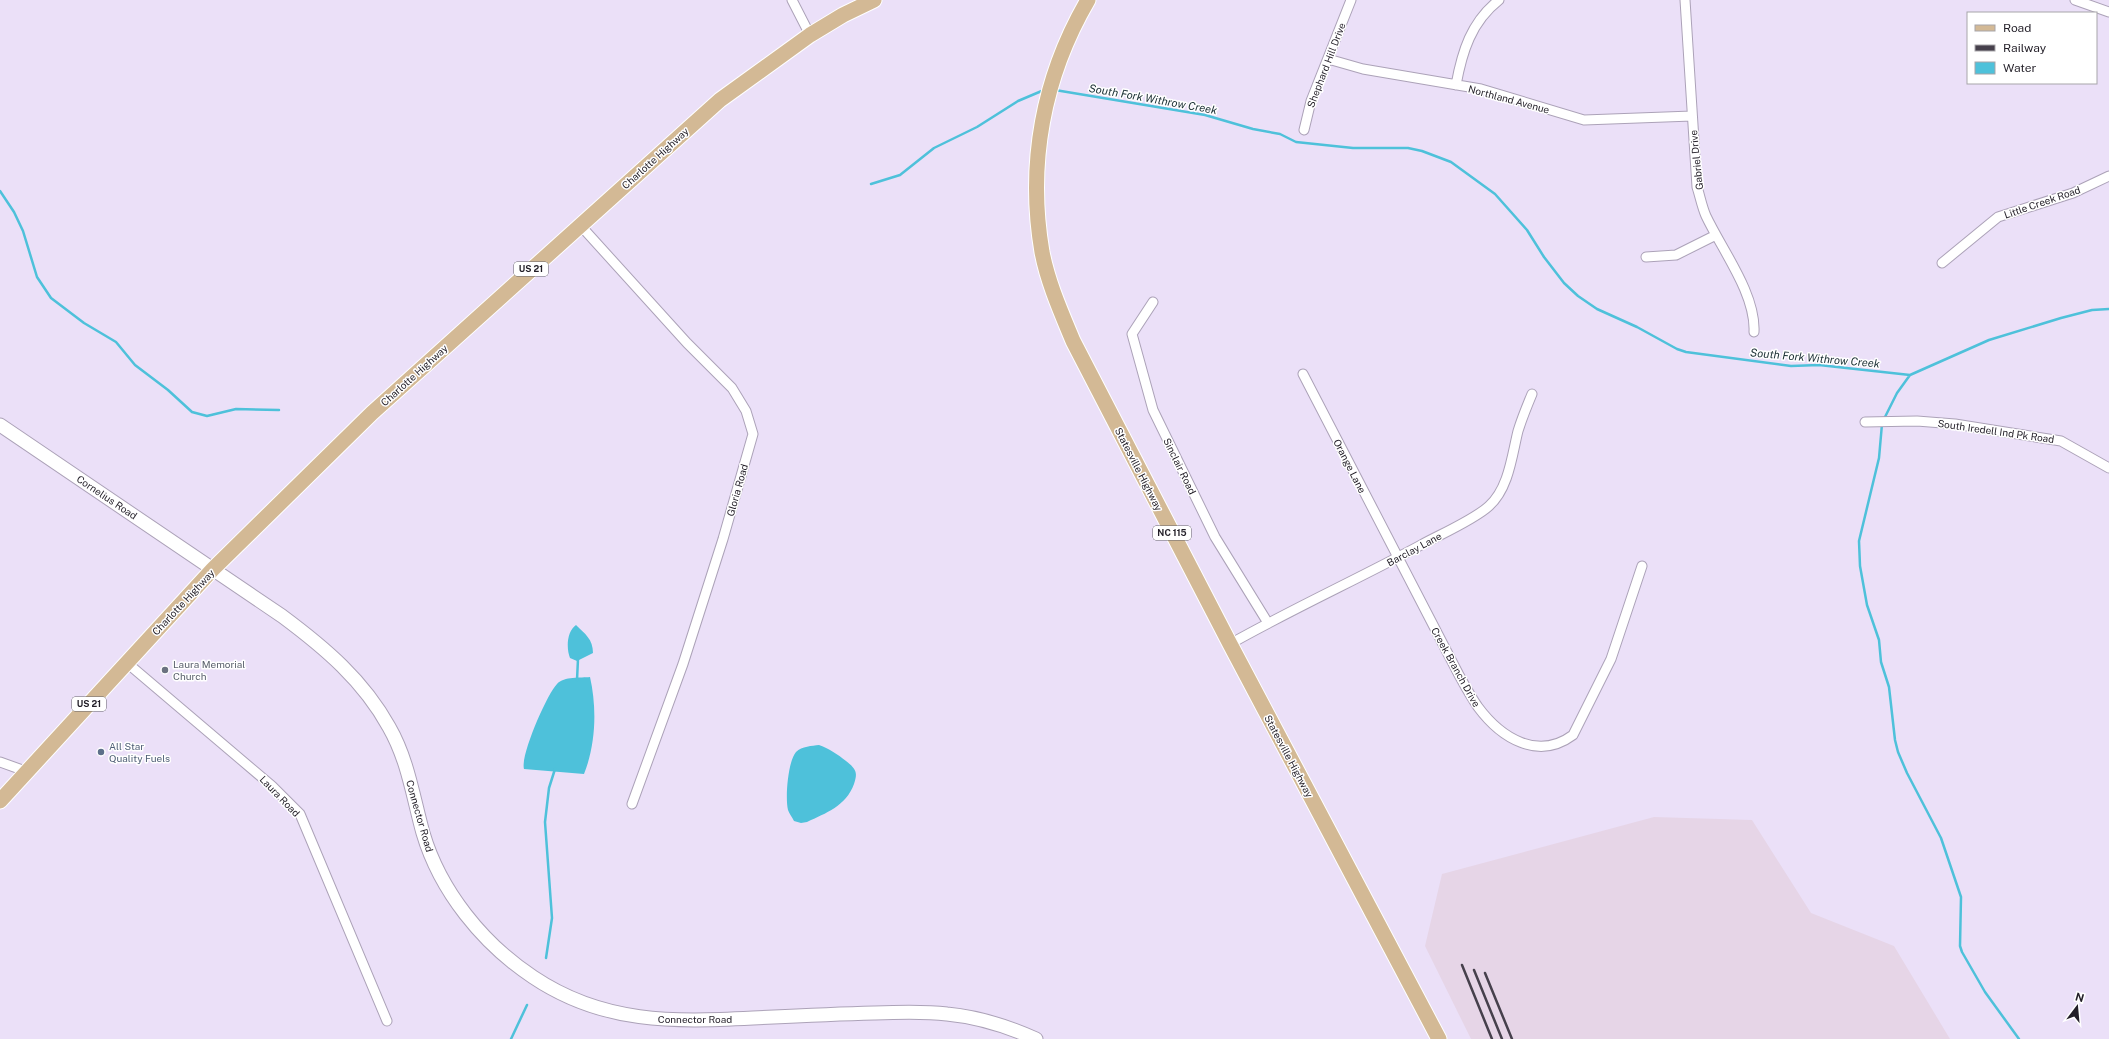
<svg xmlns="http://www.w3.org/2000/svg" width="2109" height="1039" font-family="'Public Sans',sans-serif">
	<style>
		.industrial { fill: #e6d5e7 }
		.water { fill: #4ec1da }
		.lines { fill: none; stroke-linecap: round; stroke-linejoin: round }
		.stream { stroke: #4ec1da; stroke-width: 2.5 }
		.street-casing { stroke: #aca2b8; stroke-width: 11 }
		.secondary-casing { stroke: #aca2b8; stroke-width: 15 }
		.primary-casing { stroke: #fff; stroke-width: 17 }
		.street { stroke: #fff; stroke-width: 9 }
		.secondary { stroke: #fff; stroke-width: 13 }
		.primary { stroke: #d3b995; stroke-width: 15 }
		.rail { stroke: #46404c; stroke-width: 2.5 }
		.worship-dot { fill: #6b7280; stroke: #fff; stroke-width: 1.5 }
		.service-dot { fill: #5c6f8a; stroke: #fff; stroke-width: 1.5 }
		.labels { text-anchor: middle; stroke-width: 3; stroke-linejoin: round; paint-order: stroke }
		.shield { fill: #fff; stroke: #646268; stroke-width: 1 }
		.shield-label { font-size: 9px; font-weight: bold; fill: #221e27 }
		.street-label { font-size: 10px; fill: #221e27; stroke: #fff }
		.worship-label { font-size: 10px; fill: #5b616d; stroke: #fff; text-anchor: start }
		.service-label { font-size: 10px; fill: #4e5e75; stroke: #fff; text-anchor: start }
		.water-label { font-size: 11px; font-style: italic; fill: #1b2f34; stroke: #fff }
	</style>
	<rect width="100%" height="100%" fill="#ebe0f8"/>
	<path class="industrial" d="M1654 817 1752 820 1811 913 1894 946 1950 1039H1471L1425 946 1442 874Z"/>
	<path class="water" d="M576 625C585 634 593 639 593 653L577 661 570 658C566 648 567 631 576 625Z
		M590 677C597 708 596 744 584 774L524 769C520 756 547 694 557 684 564 676 581 678 590 677Z
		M819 745C830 749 837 754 846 761 856 769 858 772 854 784 846 806 826 813 807 822L801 823 794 821C792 817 789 813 788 810 785 798 788 761 796 752 802 746 812 746 819 745Z"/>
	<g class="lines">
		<path class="stream" d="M1055 90 1205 115 1253 129 1280 134 1296 142 1353 148H1408L1422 151 1451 162 1495 194 1527 230 1544 257 1564 283 1578 296 1597 309 1637 327 1677 349 1686 352 1791 366 1819 365 1910 375 1989 340 2061 318 2092 310 2109 309
			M871 184 900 175 934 148 977 127 1018 101 1044 90
			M0 191 14 212 23 231 37 277 51 298 84 323 116 342 135 365 168 390 192 412 207 416 236 409 279 410
			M1884 419 1897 393 1910 375
			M1882 424 1879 458 1859 541 1860 566 1867 605 1879 640 1881 662 1889 687 1895 740 1898 752 1907 773 1941 838 1961 897 1960 946 1962 952 1985 992 2019 1039
			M577 680 578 659
			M546 958 552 918 545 822 549 788 555 769
			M511 1039 527 1005"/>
		<defs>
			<path id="street" d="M792 0 810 35
				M1685 0 1697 187C1700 196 1702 207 1706 216 1722 250 1756 294 1754 332
				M2075 0 2109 12
				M1328 59 1363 69 1481 89 1584 120 1692 116
				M1456 85C1462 52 1471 22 1499 0
				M1304 130 1311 101 1351 0
				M581 226 687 343 732 388 746 411 753 434 723 539 683 664 632 804
				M1646 257 1676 255 1716 235
				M1942 263 1998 217 2073 193 2109 176
				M1153 302 1132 334 1153 410 1215 537 1268 623
				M1303 374 1459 675C1465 686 1471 697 1478 707 1501 738 1538 761 1573 735L1611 659 1642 566
				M1865 422 1917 421 1955 424 2061 441 2109 468
				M1230 644C1292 609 1358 579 1421 545 1439 535 1474 520 1489 506 1509 488 1512 455 1518 431 1522 418 1527 406 1532 394
				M126 662 272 786 300 814 387 1021
				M0 762 28 772"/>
			<path id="secondary" d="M0 425 282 616C325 648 363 680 389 727 408 760 413 797 423 833 440 891 483 944 533 977 603 1024 673 1022 753 1018 793 1016 834 1014 874 1013 899 1012 923 1011 947 1014 979 1017 1007 1026 1036 1039"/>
			<path id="primary" d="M1088 0C1043 77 1027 164 1042 252 1048 283 1061 312 1073 341L1230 644 1439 1039
				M0 801 213 569 372 413 720 100 810 35 843 15 874 0"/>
		</defs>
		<use href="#street" class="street-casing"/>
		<use href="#secondary" class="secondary-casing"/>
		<use href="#primary" class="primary-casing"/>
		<use href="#street" class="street"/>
		<use href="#secondary" class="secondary"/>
		<use href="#primary" class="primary"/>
		<path class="rail" d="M1462 965 1492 1039
			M1474 970 1502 1039
			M1485 973 1512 1039"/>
	</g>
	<circle class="worship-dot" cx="165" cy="670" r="4"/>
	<circle class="service-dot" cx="101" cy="752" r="4"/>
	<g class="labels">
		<g class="shield">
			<rect x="514" y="262" width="34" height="14" rx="3"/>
			<rect x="1153" y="526" width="38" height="14" rx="3"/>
			<rect x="72" y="697" width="34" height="14" rx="3"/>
		</g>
		<g class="shield-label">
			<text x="531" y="272">US 21</text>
			<text x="1172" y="536">NC 115</text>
			<text x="89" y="707">US 21</text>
		</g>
		<g class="street-label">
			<text transform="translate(1326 65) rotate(-69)" y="4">Shephard Hill Drive</text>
			<text transform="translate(1509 99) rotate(15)" y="4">Northland Avenue</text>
			<text transform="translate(655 158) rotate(-42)" y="4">Charlotte Highway</text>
			<text transform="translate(1696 160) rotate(-96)" y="4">Gabriel Drive</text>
			<text transform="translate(2042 202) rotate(-19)" y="4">Little Creek Road</text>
			<text transform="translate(414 375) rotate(-42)" y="4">Charlotte Highway</text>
			<text transform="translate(1996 431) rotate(8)" y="4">South Iredell Ind Pk Road</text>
			<text transform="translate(1180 466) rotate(64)" y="4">Sinclair Road</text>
			<text transform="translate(1350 466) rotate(63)" y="4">Orange Lane</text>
			<text transform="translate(1139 469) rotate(63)" y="4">Statesville Highway</text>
			<text transform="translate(737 490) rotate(-74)" y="4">Gloria Road</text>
			<text transform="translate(107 497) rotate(34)" y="4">Cornelius Road</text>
			<text transform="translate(1414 549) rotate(-28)" y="4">Barclay Lane</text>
			<text transform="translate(183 602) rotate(-47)" y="4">Charlotte Highway</text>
			<text transform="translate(1456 667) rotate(61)" y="4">Creek Branch Drive</text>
			<text transform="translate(1289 756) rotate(62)" y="4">Statesville Highway</text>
			<text transform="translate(280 796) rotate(46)" y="4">Laura Road</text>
			<text transform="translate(420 816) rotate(74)" y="4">Connector Road</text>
			<text x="695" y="1023">Connector Road</text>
		</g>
		<g class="worship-label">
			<text x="173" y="668">Laura Memorial<tspan x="173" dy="12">Church</tspan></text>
		</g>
		<g class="service-label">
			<text x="109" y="750">All Star<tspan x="109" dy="12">Quality Fuels</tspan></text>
		</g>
		<g class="water-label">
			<text transform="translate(1153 99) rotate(10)" y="4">South Fork Withrow Creek</text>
			<text transform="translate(1815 358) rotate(5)" y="4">South Fork Withrow Creek</text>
		</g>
	</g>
	<rect x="1967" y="12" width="130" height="72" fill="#ffffff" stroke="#a7a5a9"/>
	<rect x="1975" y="25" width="20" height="6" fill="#d3b995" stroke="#a7a5a9"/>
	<text x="2003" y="32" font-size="12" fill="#221e27">Road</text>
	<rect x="1975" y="45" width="20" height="6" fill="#46404c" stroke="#a7a5a9"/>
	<text x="2003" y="52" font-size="12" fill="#221e27">Railway</text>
	<rect x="1975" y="62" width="20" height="12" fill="#4ec1da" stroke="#a7a5a9"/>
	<text x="2003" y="72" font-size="12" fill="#221e27">Water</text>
	<g transform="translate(2077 1007) rotate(16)" stroke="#ffffff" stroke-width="3" paint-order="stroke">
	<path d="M0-3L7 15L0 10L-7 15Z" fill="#221e27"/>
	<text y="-6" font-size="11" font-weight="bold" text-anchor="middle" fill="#221e27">N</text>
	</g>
</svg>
